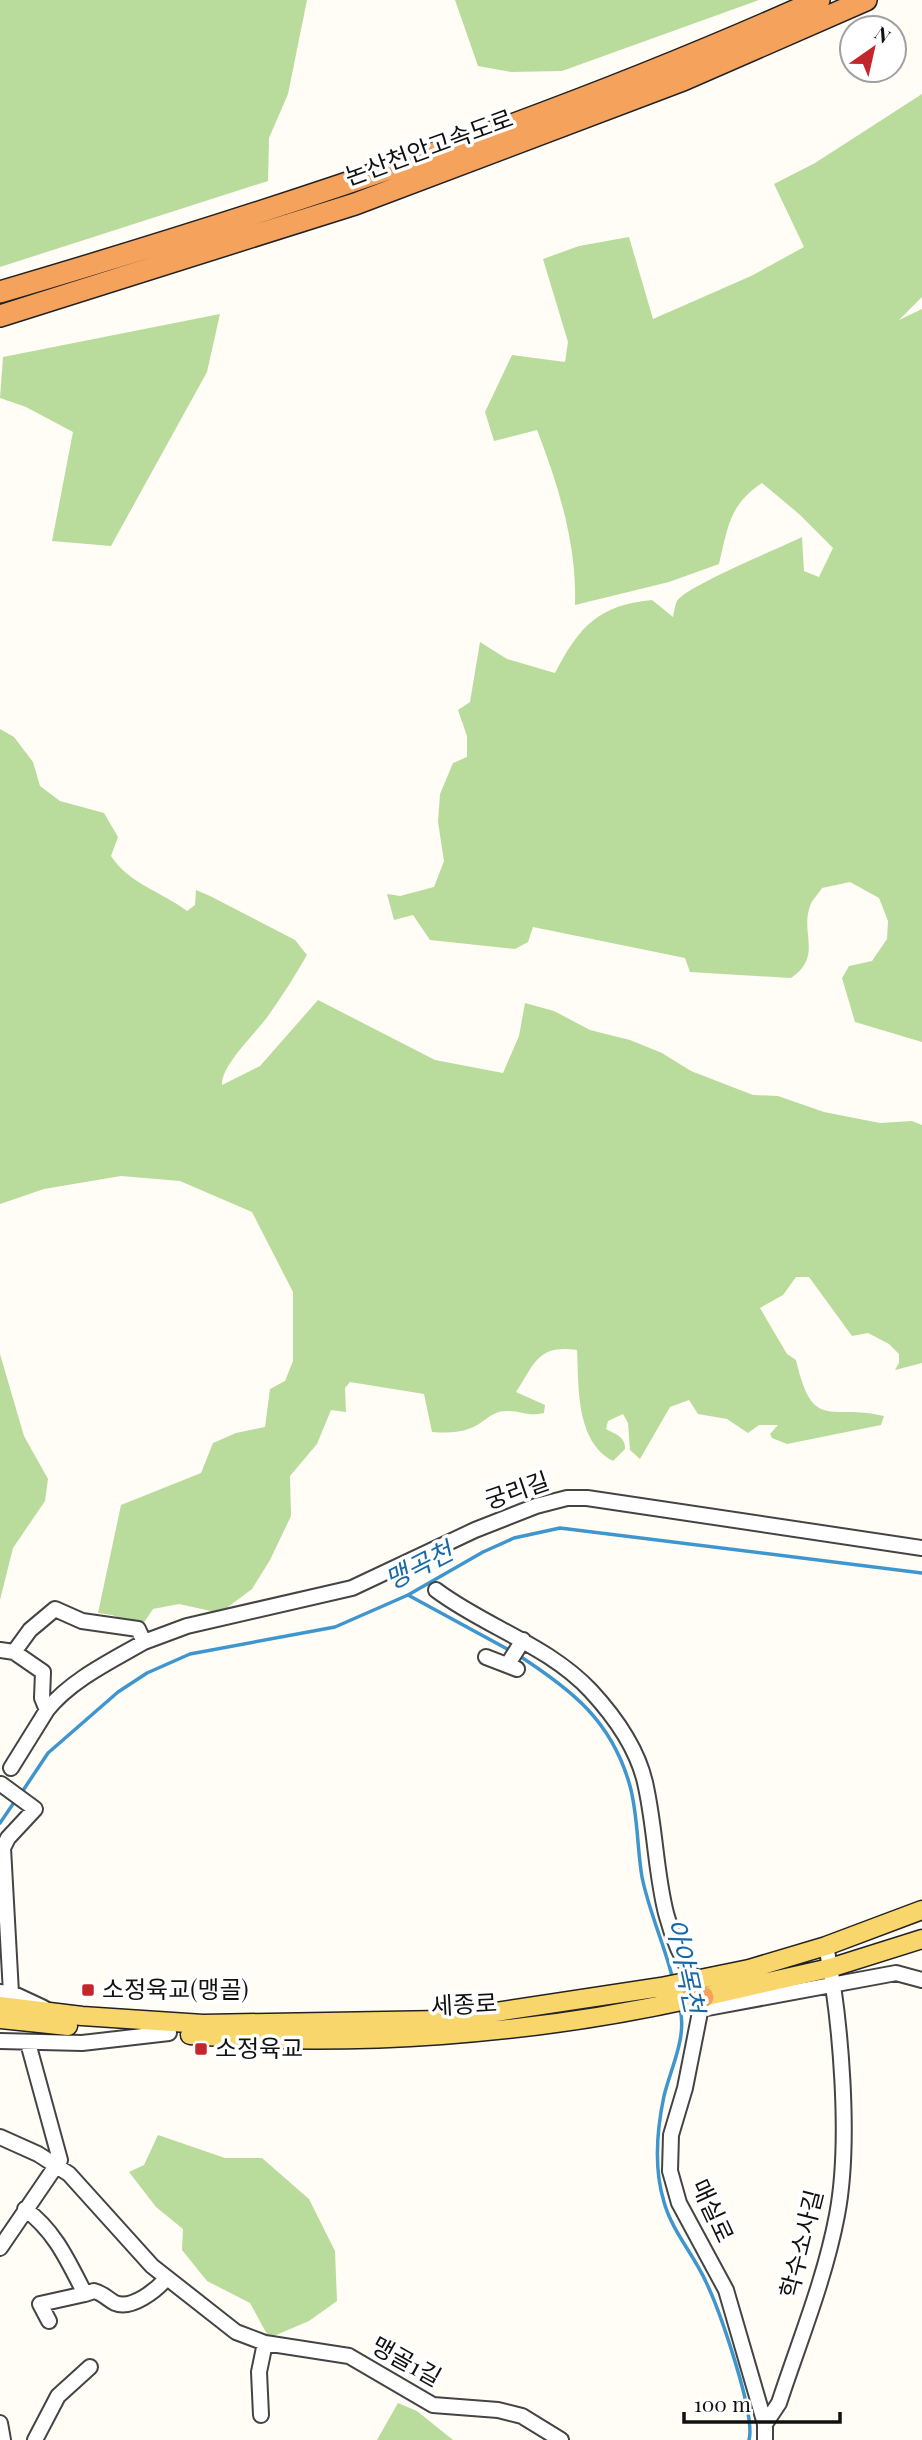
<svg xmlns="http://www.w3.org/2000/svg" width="922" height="2440" font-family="'Playfair Display','Noto Sans KR',serif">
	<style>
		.forest { fill: #b9dc9c }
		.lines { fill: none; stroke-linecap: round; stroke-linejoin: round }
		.stream { stroke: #3f96cf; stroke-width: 3.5 }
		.minor-casing { stroke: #444; stroke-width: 18 }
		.major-casing { stroke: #222; stroke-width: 21 }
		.highway-casing { stroke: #222; stroke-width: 24 }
		.minor { stroke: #fff; stroke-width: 14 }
		.major { stroke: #f9d66b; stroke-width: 18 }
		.highway { stroke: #f5a25d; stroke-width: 21 }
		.poi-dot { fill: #c4262e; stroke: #fff; stroke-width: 2.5 }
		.labels { text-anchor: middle; stroke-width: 7; stroke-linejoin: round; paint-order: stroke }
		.street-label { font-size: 24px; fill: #111; stroke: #fff }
		.poi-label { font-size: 24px; fill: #111; stroke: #fff; text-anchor: start }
		.water-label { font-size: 26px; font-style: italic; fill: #1768a6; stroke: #fff }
	</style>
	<rect width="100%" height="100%" fill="#fffdf5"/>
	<path class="forest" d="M0 0H307L288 94 269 138 268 181 0 267Z
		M455 0H759L562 71 511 72 478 66Z
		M922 94V297L899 320 922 309V1042L855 1022 842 978 849 966 872 961 887 939 888 921 879 898 850 882 822 888C819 893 812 900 810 906 800 934 823 956 791 978L690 972 685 958 533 927 528 942 515 949 430 940 413 915 394 920 387 894 400 896 434 887 444 861 438 822 440 794 453 763 467 757V736L458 710 470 702 480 642 507 659 555 673C579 627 598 605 652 600L673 617C674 612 675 605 677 601 686 586 780 548 802 537L804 571 819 577 833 548 799 514 762 483C729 505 728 527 719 564L669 582 575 605C577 545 559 487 537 430L494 441 485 412 512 355 565 362 568 342 543 259 579 246 629 237 653 319 751 276 804 247 774 184 815 163Z
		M220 314 207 372 111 546 52 541 73 432 26 407 0 398 3 357Z
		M0 729 14 737 33 762 40 786 60 801 104 813 118 837 111 856C128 883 162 892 187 911L195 905 196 890 210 896 295 940 307 955C295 976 282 996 268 1016 256 1033 221 1065 222 1085L260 1066 318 1000 435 1060 503 1073 519 1036 525 1003 554 1011 590 1030 630 1040 662 1053 691 1071 753 1095 778 1096 824 1112 880 1123 912 1121 922 1125V1363L895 1370 899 1363V1354L889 1344 868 1333 852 1336 809 1277H796L783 1295 760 1308 787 1354 796 1360C813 1433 829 1403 884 1416L881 1425 787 1444 772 1438 770 1434 778 1425H759L748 1433 727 1419 698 1414 689 1400 670 1407 640 1459 630 1450 628 1423 623 1414 608 1421 606 1429C615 1434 626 1437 625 1449L613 1461C575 1441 579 1385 577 1350 538 1344 535 1363 516 1392L545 1405 544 1413C526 1417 521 1410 506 1411 491 1411 483 1424 471 1428 459 1433 446 1433 432 1432L424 1394 350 1382 345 1388 346 1412 331 1410 317 1444 290 1476 291 1516 270 1560 252 1589 220 1613 179 1604 153 1609 141 1627 112 1615 98 1613 121 1505 201 1473 213 1443 236 1433 265 1427 270 1389 285 1381 293 1361V1292L252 1212 180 1181 121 1176 44 1189 0 1204Z
		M0 1354 24 1436 48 1479 45 1501 13 1548 0 1600Z
		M158 2135 225 2158H262L309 2199 335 2251 337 2301 309 2321 269 2338 250 2303 207 2281 182 2250 183 2229 156 2207 129 2172 144 2165Z
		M398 2403 417 2411 453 2440H377Z"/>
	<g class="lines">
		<path class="stream" d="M408 1595 511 1651
			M518 1655C572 1690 612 1721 630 1786 638 1815 637 1848 642 1877 649 1912 665 1946 673 1980
			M20 1795 48 1753 118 1692 147 1673 190 1654 335 1627 408 1595 483 1552 514 1538 560 1528 922 1573
			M0 1823 15 1801
			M680 2008C687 2038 671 2067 664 2096 657 2129 654 2169 664 2202 672 2231 694 2255 706 2282 719 2309 756 2414 749 2440"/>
		<defs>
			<path id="minor" d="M436 1590C485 1627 548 1645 591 1691 615 1717 639 1751 646 1787 661 1858 653 1915 695 1980
				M144 1642 187 1626 352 1588 475 1530 536 1506 567 1498H587L922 1548
				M0 1650 14 1652 43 1672 42 1698 47 1710 11 1768
				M14 1652 30 1630 55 1609 82 1621 138 1629 144 1642C111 1661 71 1680 47 1710
				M486 1657 517 1669
				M508 1664 523 1640
				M1 1784 35 1809 8 1838 3 1848 11 1993
				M0 1992 14 1994 44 2008
				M703 1997 685 2088 671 2135 670 2171 679 2203 726 2290 765 2424V2440
				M702 2009 896 1973 922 1980
				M0 2041 82 2043 169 2033
				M0 2137 38 2154 69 2174 152 2266 236 2332 265 2343 349 2356 433 2405 498 2410 522 2416 561 2440
				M25 2209C55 2231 68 2261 85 2294L94 2291C103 2293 107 2299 115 2303 132 2310 156 2290 166 2279
				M0 2248 60 2160 28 2043
				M49 2321 40 2304 85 2294
				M261 2415 259 2372 265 2343
				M0 2423 3 2440
				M765 2424 779 2403C799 2342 825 2279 837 2215 851 2142 841 2019 826 1946
				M35 2440 58 2396 90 2367"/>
			<path id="major" d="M703 1997 830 1968 922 1939
				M0 2006 82 2016 203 2024 443 2020 661 1987 749 1969 826 1946 922 1910
				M0 2019 68 2026
				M190 2035C356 2047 528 2035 691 1999"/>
			<path id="highway" d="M0 292C278 210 555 119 819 0
				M0 316 355 204 683 80 866 0
				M691 1999 703 1997"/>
		</defs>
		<use href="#minor" class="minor-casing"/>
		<use href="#major" class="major-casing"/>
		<use href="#highway" class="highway-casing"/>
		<use href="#minor" class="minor"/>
		<use href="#major" class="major"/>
		<use href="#highway" class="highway"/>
	</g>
	<g class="poi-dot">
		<rect x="81" y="1983" width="14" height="14" rx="3.5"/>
		<rect x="194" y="2042" width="14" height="14" rx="3.5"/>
	</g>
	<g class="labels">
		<g class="street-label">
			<text transform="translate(429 148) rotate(-20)" y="8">논산천안고속도로</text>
			<text transform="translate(517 1491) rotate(-19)" y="8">궁리길</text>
			<text transform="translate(464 2005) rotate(-3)" y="8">세종로</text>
			<text transform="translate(712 2211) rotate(65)" y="8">매실로</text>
			<text transform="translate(802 2244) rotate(-76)" y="8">학수소사길</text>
			<text transform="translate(406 2362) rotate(29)" y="8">맹골1길</text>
		</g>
		<g class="poi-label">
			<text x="102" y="1998">소정육교(맹골)</text>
			<text x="215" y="2057">소정육교</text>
		</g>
		<g class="water-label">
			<text transform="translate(419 1566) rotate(-27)" y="9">맹곡천</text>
			<text transform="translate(685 1966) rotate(78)" y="9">아야목천</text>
		</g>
	</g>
	<g transform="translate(873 49) rotate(34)"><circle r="33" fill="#ffffff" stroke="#a0a0a0" stroke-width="2"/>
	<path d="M0-5L12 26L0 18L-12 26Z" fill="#c4262e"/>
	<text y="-10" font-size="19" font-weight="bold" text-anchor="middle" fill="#111111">N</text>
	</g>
	<path d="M684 2412v10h156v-10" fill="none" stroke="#111111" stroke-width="3.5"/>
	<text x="694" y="2412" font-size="21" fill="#111111" stroke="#ffffff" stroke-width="5" paint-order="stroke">100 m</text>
</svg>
